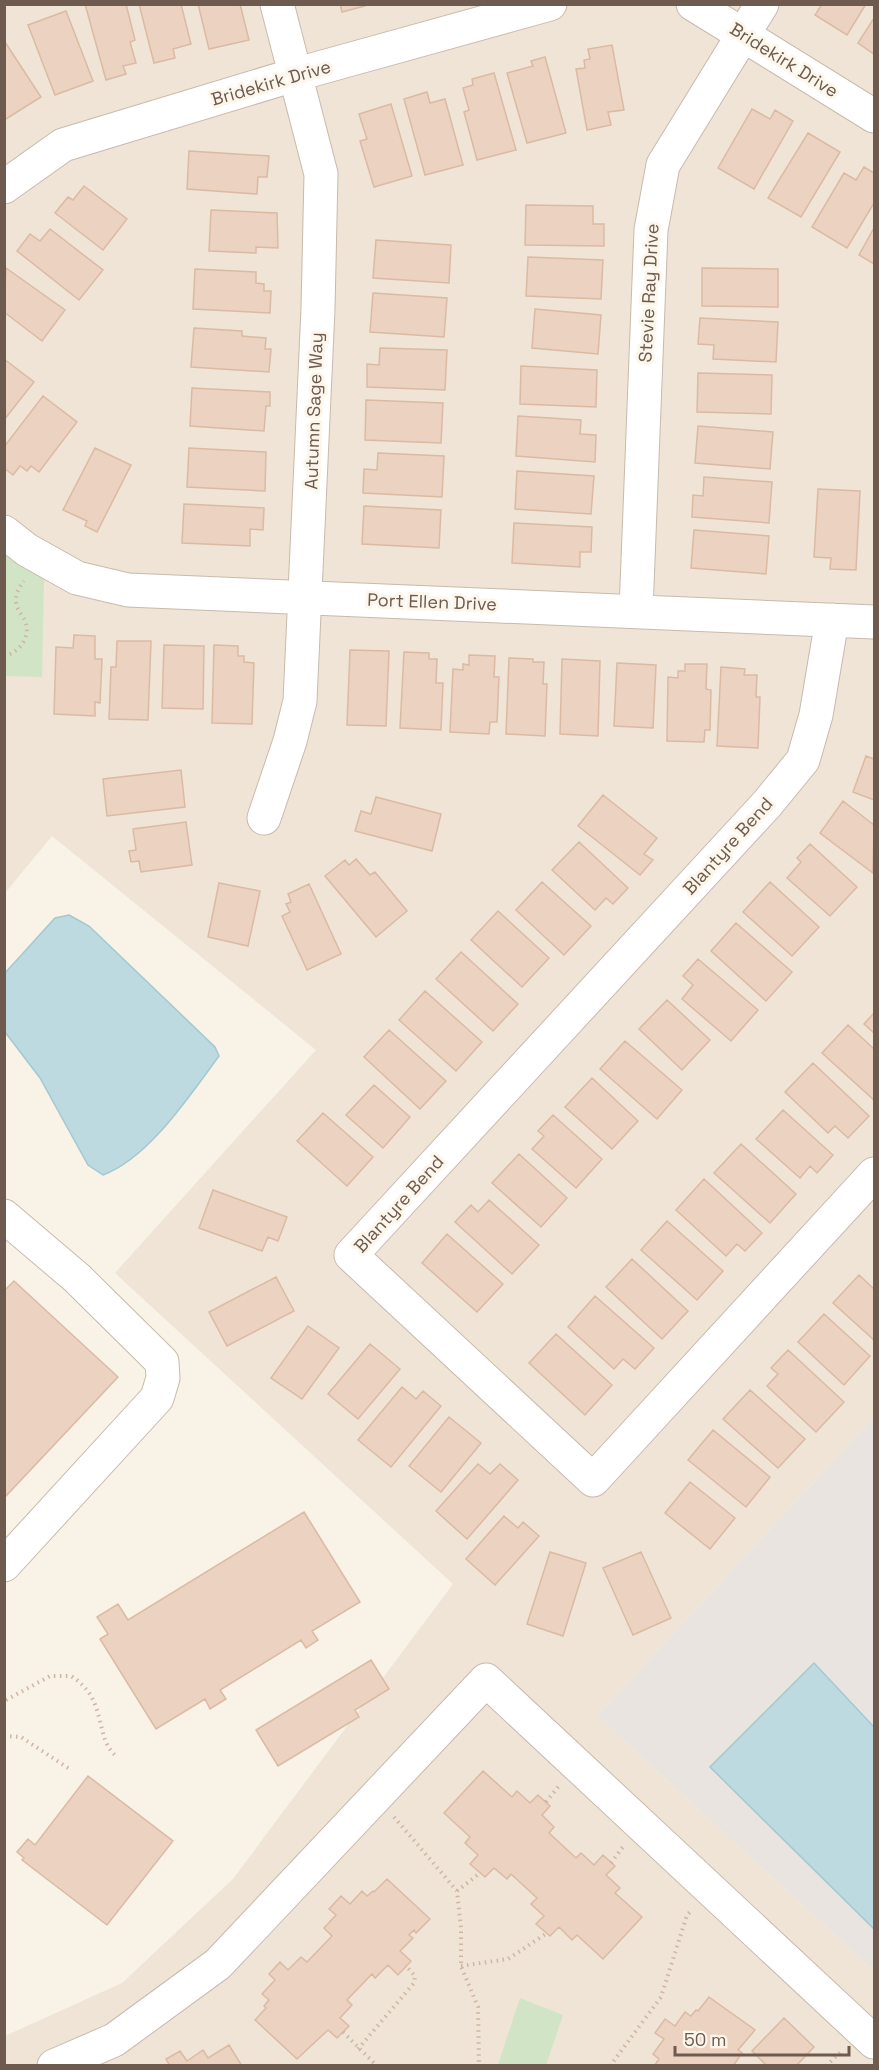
<svg xmlns="http://www.w3.org/2000/svg" width="879" height="2070" font-family="'Space Grotesk',sans-serif">
	<style>
		.residential { fill: #efe4d5 }
		.industrial { fill: #e9e4df }
		.green { fill: #d2e4c6 }
		.water { fill: #bddae0; stroke: #a5c8d0; stroke-width: 1.5 }
		.building { fill: #ebd2c1; stroke: #dbbaa4; stroke-width: 1.5 }
		.lines { fill: none; stroke-linecap: round; stroke-linejoin: round }
		.minor-casing { stroke: #c8baad; stroke-width: 35 }
		.path { stroke: #cfb6a4; stroke-width: 4; stroke-dasharray: 1.5 4.5; stroke-linecap: butt }
		.minor { stroke: #fff; stroke-width: 33 }
		.labels { text-anchor: middle; stroke-width: 6; stroke-linejoin: round; paint-order: stroke }
		.street-label { font-size: 18px; fill: #6e5a4e; stroke: #fcf6eb }
	</style>
	<rect width="100%" height="100%" fill="#f9f2e6"/>
	<path class="residential" d="M5 5H874V1417L597 1716 874 1971V2065H5V2036L122 1983 233 1879 453 1584 115 1273 316 1050 52 836 5 893Z"/>
	<path class="industrial" d="M874 1417V1971L597 1716Z"/>
	<path class="green" d="M4 549 44 580 42 677 5 676Z
		M520 1998 563 2015 546 2065H498Z"/>
	<path class="water" d="M69 915 89 926 215 1047 219 1056C190 1095 149 1158 103 1175L88 1165 40 1078 5 1032V973L55 918Z
		M814 1663 874 1727V1929L710 1767Z"/>
	<path class="building" d="M85 4H126L135 40 130 42 136 63 123 66 126 74 106 80Z
		M139 4H181L191 44 173 49 175 58 154 63Z
		M198 4H240L249 40 209 49Z
		M340 4H365V6L342 12Z
		M822 4H866L847 35 815 15Z
		M66 11 93 81 55 95 28 25Z
		M874 18V54L858 43Z
		M5 42 41 97 6 119 4 117Z
		M612 45 624 110 608 112 611 125 587 130 576 69 585 68 584 60 590 59 588 49Z
		M545 57 566 133 527 143 507 73 533 66 531 61Z
		M494 73 516 150 477 160 464 112 469 110 463 88 473 85 472 79Z
		M427 92 430 103 445 99 463 165 425 175 404 99Z
		M391 104 412 176 374 187 360 141 367 139 359 114Z
		M752 109 770 119 775 110 793 121 754 189 718 168Z
		M808 133 840 152 801 217 768 198Z
		M189 151 269 156 267 177H258L257 194 187 189Z
		M864 167 874 173V203L847 248 812 227 844 173 856 180Z
		M84 186 127 219 103 250 55 213 68 197 73 200Z
		M526 205 593 206V224H604V246L525 245Z
		M211 210 277 213 278 248 256 247V253L209 251Z
		M874 228V264L859 255Z
		M50 229 103 270 79 300 17 251 30 234 40 241Z
		M376 240 451 245 449 283 373 278Z
		M528 257 603 260 601 299 526 296Z
		M6 268 65 310 42 341 4 312Z
		M702 268 778 269V307L702 306Z
		M195 269 256 272V283L264 284V291H271L270 313 193 309Z
		M373 293 447 298 444 337 370 332Z
		M535 309 601 315 598 354 532 348Z
		M700 318 778 322 776 362 713 359 714 345 698 344Z
		M194 328 242 331V336L266 338 265 349H271L269 372 191 367Z
		M380 348 447 350 445 390 367 387V364L379 365Z
		M4 359 34 382 4 420Z
		M521 366 597 370 596 407 520 404Z
		M698 373 772 375 771 414 697 412Z
		M192 388 270 392V406H266L264 431 190 426Z
		M43 396 77 422 39 472 31 466 27 471 20 466 13 475 4 468V447Z
		M366 400 443 403 441 443 365 440Z
		M518 416 581 420 580 434 596 435 595 462 516 456Z
		M698 426 773 432 770 469 695 463Z
		M95 448 131 465 97 532 85 526 87 521 63 510Z
		M189 448 266 452 265 491 187 487Z
		M378 453 444 456 442 497 363 493 364 469 377 470Z
		M517 471 594 476 591 514 515 509Z
		M704 477 772 482 769 523 692 517 693 495 703 496Z
		M818 489 860 491 856 570 830 569 831 558 814 557Z
		M184 504 264 508 263 530 250 529V546L182 543Z
		M364 506 441 510 439 548 362 544Z
		M514 523 592 527 591 552H580V567L512 563Z
		M694 530 769 536 766 574 691 568Z
		M74 635 95 636V659H102L100 703 95 702V716L54 714 56 647 73 648Z
		M117 641H151L148 720 109 719 111 667H116Z
		M164 645 204 646 203 709 162 708Z
		M214 645 238 646V656H244V662L254 663 252 724 212 723Z
		M350 650 389 651 386 726 347 725Z
		M404 652 429 653V659H437L436 683H443L441 730 400 728Z
		M469 655 495 656 494 677H499L497 722H490L489 734 450 732 453 669 463 670V664L469 665Z
		M509 658 533 659V662H544L543 684H547L545 736 506 734Z
		M562 659 600 661 598 736 560 734Z
		M617 663 656 665 653 728 614 726Z
		M685 664H707L706 689 711 690 710 730H705L704 742 667 741 668 677 678 678V671H685Z
		M721 667 745 669 744 675H757L756 697H760L758 748 717 746Z
		M866 756 874 759V800L853 792Z
		M181 770 185 807 107 816 103 779Z
		M603 795 657 838 644 854 653 860 640 875 578 826Z
		M376 797 441 814 432 851 355 831 361 811 371 814Z
		M843 801 874 825 873 873 820 833Z
		M186 822 192 865 141 872 139 861 131 862 129 851 136 850 133 829Z
		M579 842 628 888 613 904 606 898 595 910 552 870Z
		M810 844 857 887 830 916 787 878 801 862 797 858Z
		M356 859 370 875 375 872 407 911 376 937 325 876 345 860 349 865Z
		M542 882 591 926 564 955 516 910Z
		M770 882 819 927 792 956 743 912Z
		M219 883 260 891 248 946 208 937Z
		M309 884 341 954 307 970 282 916 290 912 286 904 291 902 288 894Z
		M498 911 549 958 522 987 471 940Z
		M736 923 792 972 766 1001 711 951Z
		M461 952 518 1004 493 1031 436 979Z
		M698 959 758 1010 731 1041 682 999 693 985 683 976Z
		M425 991 482 1042 456 1071 399 1020Z
		M667 1000 710 1040 682 1070 639 1029Z
		M874 1013V1033L864 1024Z
		M848 1025 874 1049V1100L822 1053Z
		M389 1030 446 1081 420 1109 364 1057Z
		M625 1041 682 1090 657 1119 600 1069Z
		M813 1063 869 1116 848 1138 835 1126 828 1133 785 1092Z
		M592 1078 638 1121 612 1149 565 1107Z
		M374 1085 410 1117 383 1148 346 1115Z
		M783 1110 833 1155 817 1173 810 1166 800 1178 756 1139Z
		M323 1113 373 1157 347 1186 297 1141Z
		M553 1115 602 1159 576 1188 532 1149 544 1136 538 1131Z
		M741 1144 796 1194 770 1223 714 1173Z
		M519 1154 567 1198 541 1227 492 1183Z
		M704 1179 762 1233 745 1251 737 1244 726 1256 676 1210Z
		M213 1190 287 1217 278 1241 268 1237 262 1251 199 1228Z
		M489 1200 539 1245 512 1274 455 1222 471 1205 478 1212Z
		M667 1221 723 1271 697 1300 641 1250Z
		M447 1234 503 1284 477 1312 422 1263Z
		M632 1259 688 1311 662 1339 606 1287Z
		M859 1275 874 1289V1340L833 1303Z
		M276 1277 294 1311 227 1346 209 1312Z
		M14 1281 118 1377 4 1498V1291Z
		M595 1296 654 1348 635 1369 623 1359 614 1369 568 1327Z
		M824 1314 870 1356 844 1385 798 1342Z
		M308 1326 339 1348 302 1399 271 1378Z
		M556 1334 612 1385 585 1415 529 1363Z
		M370 1344 400 1369 358 1419 328 1394Z
		M788 1350 844 1402 816 1432 767 1386 778 1374 771 1368Z
		M402 1387 416 1399 423 1391 441 1406 391 1467 358 1440Z
		M750 1390 805 1439 778 1468 723 1419Z
		M449 1417 481 1443 441 1492 409 1466Z
		M713 1430 770 1477 746 1507 688 1460Z
		M478 1464 490 1474 500 1464 518 1480 467 1539 436 1511Z
		M690 1482 735 1518 710 1549 665 1513Z
		M304 1512 360 1602 312 1631 318 1640 306 1648 301 1640 220 1690 226 1699 210 1709 205 1699 156 1729 100 1639 108 1634 97 1617 118 1604 128 1620Z
		M504 1516 518 1528 523 1522 539 1536 495 1585 466 1559Z
		M550 1552 586 1563 563 1636 527 1624Z
		M641 1552 671 1618 633 1635 603 1568Z
		M371 1660 389 1689 355 1710 359 1717 278 1766 256 1730Z
		M483 1771 512 1797 517 1791 530 1803 538 1795 550 1806 542 1815 554 1827 549 1833 576 1858 581 1853 594 1865 603 1855 615 1866 606 1875 620 1888 615 1893 642 1917 603 1959 577 1935 572 1940 559 1927 550 1936 536 1924 544 1916 531 1904 537 1898 511 1874 507 1879 494 1868 485 1877 470 1864 478 1855 465 1843 470 1837 444 1813Z
		M88 1776 173 1841 107 1925 22 1860 24 1858 17 1852 28 1839 35 1845Z
		M387 1879 430 1919 416 1933 414 1930 409 1935 413 1938 400 1951 411 1961 398 1975 388 1965 375 1978 372 1974 347 2000 352 2005 340 2018 349 2026 337 2038 328 2030 297 2059 255 2020 266 2008 264 2006 269 2000 262 1994 275 1980 269 1974 280 1962 288 1970 301 1957 307 1962 332 1936 324 1928 336 1915 329 1909 341 1896 350 1904 362 1891 367 1896 373 1891 374 1892Z
		M709 1997 755 2030 738 2050 742 2053 733 2066H654L659 2059 653 2054 664 2039 655 2033 665 2019 675 2026 685 2012 691 2016 696 2010 698 2011Z
		M784 2018 814 2047 796 2066H767L752 2051Z
		M229 2045 242 2066H170L166 2059 180 2051 187 2061 203 2050 208 2058Z"/>
	<g class="lines">
		<defs>
			<path id="minor" d="M693 4 874 116
				M4 187 63 145 294 75 550 4
				M4 532 27 550 77 578 128 590 874 622
				M636 611 651 230 663 165 762 4
				M832 620 816 715 803 760 767 804 351 1255 593 1480 874 1174
				M264 818 290 741 300 701 318 309 321 174 277 4
				M4 1216 77 1278 162 1362 163 1378 157 1398 4 1565
				M54 2066 114 2040 218 1964 486 1680 874 2042"/>
		</defs>
		<use href="#minor" class="minor-casing"/>
		<path class="path" d="M4 656C18 653 30 639 26 624 24 616 17 611 16 603 15 594 19 587 24 581
			M6 1700 50 1676H71C108 1699 94 1736 115 1755
			M4 1736 21 1737 71 1770
			M546 1802 559 1786
			M394 1817 457 1891 461 1928V1966L478 2007 479 2066
			M611 1863 625 1844
			M457 1891 480 1873
			M461 1966 508 1959 547 1933
			M343 2032 377 2066
			M358 2049 414 1983 415 1976 406 1966
			M610 2066 661 1997 687 1915 692 1910
			M826 2066 843 2050"/>
		<use href="#minor" class="minor"/>
	</g>
	<g class="labels">
		<g class="street-label">
			<text transform="translate(784 60) rotate(32)" y="6">Bridekirk Drive</text>
			<text transform="translate(271 83) rotate(-16)" y="6">Bridekirk Drive</text>
			<text transform="translate(649 293) rotate(-87)" y="6">Stevie Ray Drive</text>
			<text transform="translate(314 411) rotate(-88)" y="6">Autumn Sage Way</text>
			<text transform="translate(432 602) rotate(2)" y="6">Port Ellen Drive</text>
			<text transform="translate(728 846) rotate(-48)" y="6">Blantyre Bend</text>
			<text transform="translate(399 1204) rotate(-48)" y="6">Blantyre Bend</text>
		</g>
	</g>
	<rect width="879" height="2070" fill="none" stroke="#6e5a4e" stroke-width="12"/>
	<path d="M675 2046v9h174v-9" fill="none" stroke="#6e5a4e" stroke-width="3"/>
	<text x="684" y="2046" font-size="18" fill="#6e5a4e" stroke="#fcf6eb" stroke-width="4.5" paint-order="stroke">50 m</text>
</svg>
